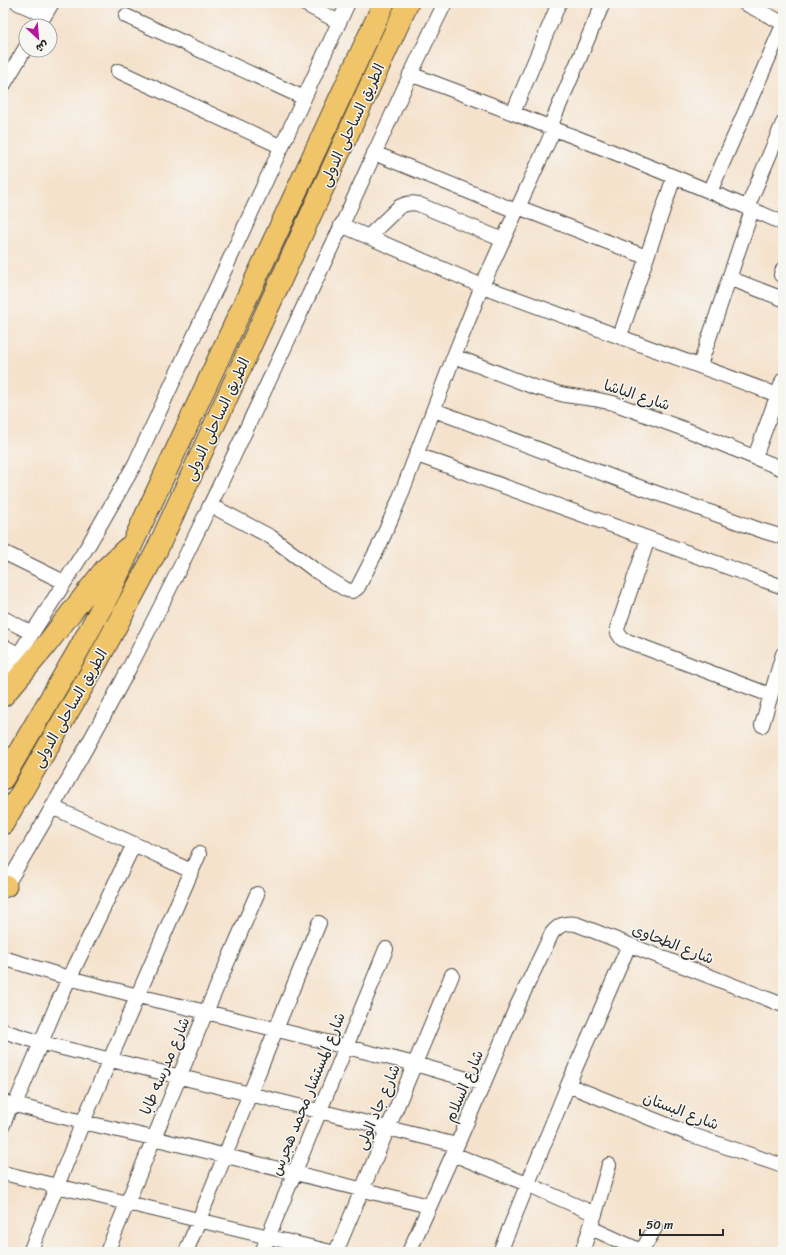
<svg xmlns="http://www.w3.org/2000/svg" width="786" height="1255" font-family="Sriracha,'Playpen Sans Arabic',sans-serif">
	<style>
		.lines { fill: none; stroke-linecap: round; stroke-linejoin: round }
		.minor-casing { stroke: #494643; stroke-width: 16 }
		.highway-casing { stroke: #494643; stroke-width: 23 }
		.minor { stroke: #fff; stroke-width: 14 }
		.highway { stroke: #f0c469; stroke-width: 21 }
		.labels { text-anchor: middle; stroke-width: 3; stroke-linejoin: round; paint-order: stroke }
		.street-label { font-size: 15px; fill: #2b2b2b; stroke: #f6f6f2 }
	</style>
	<rect width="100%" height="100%" fill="#f6f6f2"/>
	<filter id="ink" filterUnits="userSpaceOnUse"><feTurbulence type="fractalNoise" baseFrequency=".025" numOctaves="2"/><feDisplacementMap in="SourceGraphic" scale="8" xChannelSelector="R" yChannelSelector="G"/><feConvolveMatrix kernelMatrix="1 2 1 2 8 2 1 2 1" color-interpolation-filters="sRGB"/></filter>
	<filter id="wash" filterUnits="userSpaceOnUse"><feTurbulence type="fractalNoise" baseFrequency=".012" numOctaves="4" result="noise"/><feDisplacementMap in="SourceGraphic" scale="16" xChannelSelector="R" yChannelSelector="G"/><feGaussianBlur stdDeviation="0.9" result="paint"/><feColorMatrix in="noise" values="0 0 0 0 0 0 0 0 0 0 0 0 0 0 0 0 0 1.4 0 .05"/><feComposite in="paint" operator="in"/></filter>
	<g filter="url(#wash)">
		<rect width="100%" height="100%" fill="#f5e2cc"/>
	</g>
	<g filter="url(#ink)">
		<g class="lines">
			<defs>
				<path id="minor" d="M18 3 45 15
					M303 3 339 22
					M744 3 783 23
					M126 16 304 98
					M38 26 52 3
					M118 71 282 147
					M410 74C536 121 661 169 783 223
					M3 86 26 47
					M513 113 559 3
					M550 127 603 3
					M374 153 516 211
					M710 192 783 25
					M518 207 646 257
					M747 208 783 123
					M341 225 482 286 783 397
					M368 237 399 207C406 203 411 202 418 204L503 240
					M781 275 783 269
					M729 278 783 299
					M620 336 674 177
					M454 356 534 387 565 395 594 399 613 403 695 433 783 469
					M700 365 752 210
					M434 410 631 484 763 531 783 537
					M417 455 783 587
					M755 457 783 380
					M210 505 271 537 316 571 345 589C351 592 353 592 358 587L380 544 399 500 454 356 482 286 554 129
					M648 539 617 629 618 633 622 639 770 695
					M3 552 64 582
					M3 618 32 633
					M3 646 18 654
					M3 679 89 544 135 464 348 3
					M762 725 783 654
					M52 807 134 844 191 871
					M3 891C45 821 86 750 124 678 201 531 269 379 340 229 375 153 408 77 445 3
					M3 958 69 978 138 996 206 1012 415 1064 484 1084
					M3 1031 42 1043 457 1145
					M568 1085 692 1135 783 1166
					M3 1102 83 1122 153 1138 429 1206
					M15 1105 57 1004 134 844
					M3 1125 11 1104
					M453 1154 527 1184 595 1214
					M3 1173 331 1252
					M591 1228 639 1250H642L644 1247 655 1228
					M30 1252 83 1122 199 854
					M107 1252 206 1012 257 894
					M186 1252 319 923
					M262 1252 386 949
					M336 1252 452 975
					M409 1252 457 1145 517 1006 552 933C559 925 565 922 576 924L783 1005
					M500 1252 568 1085 629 945
					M582 1252 595 1214 609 1165"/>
				<path id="highway" d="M3 696 43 649 105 569 127 548
					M3 779 78 651 109 594 384 3
					M3 824 97 662 156 552 408 3
					M3 885 6 886"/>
			</defs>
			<use href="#minor" class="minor-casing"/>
			<use href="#highway" class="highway-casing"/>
			<use href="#minor" class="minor"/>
			<use href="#highway" class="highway"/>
		</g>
	</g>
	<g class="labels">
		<g class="street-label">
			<text transform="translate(352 125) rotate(-65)" y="5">الطريق الساحلى الدولى</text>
			<text transform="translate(637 395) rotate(18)" y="5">شارع الباشا</text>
			<text transform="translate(217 419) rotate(-65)" y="5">الطريق الساحلى الدولى</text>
			<text transform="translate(70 708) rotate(-60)" y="5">الطريق الساحلى الدولى</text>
			<text transform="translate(673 944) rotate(21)" y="5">شارع الطحاوى</text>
			<text transform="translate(165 1066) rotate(-67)" y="5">شارع مدرسه طابا</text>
			<text transform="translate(464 1086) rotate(-67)" y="5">شارع السلام</text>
			<text transform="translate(308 1094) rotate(-68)" y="5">شارع المستشار محمد هجرس</text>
			<text transform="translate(378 1107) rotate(-67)" y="5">شارع جاد الولى</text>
			<text transform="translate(681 1111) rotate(21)" y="5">شارع البستان</text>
		</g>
	</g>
	<rect width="786" height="1255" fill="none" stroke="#f6f6f2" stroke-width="16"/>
	<g transform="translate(38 38) rotate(154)"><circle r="19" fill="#f6f6f2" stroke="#a5a5a2"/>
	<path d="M0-3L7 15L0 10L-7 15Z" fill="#b5179e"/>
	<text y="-6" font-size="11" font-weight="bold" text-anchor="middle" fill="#2b2b2b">ش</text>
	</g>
	<path d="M640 1229v6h83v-6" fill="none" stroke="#2b2b2b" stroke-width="2"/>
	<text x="646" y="1229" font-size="12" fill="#2b2b2b" stroke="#f6f6f2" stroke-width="3" paint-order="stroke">50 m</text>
</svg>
